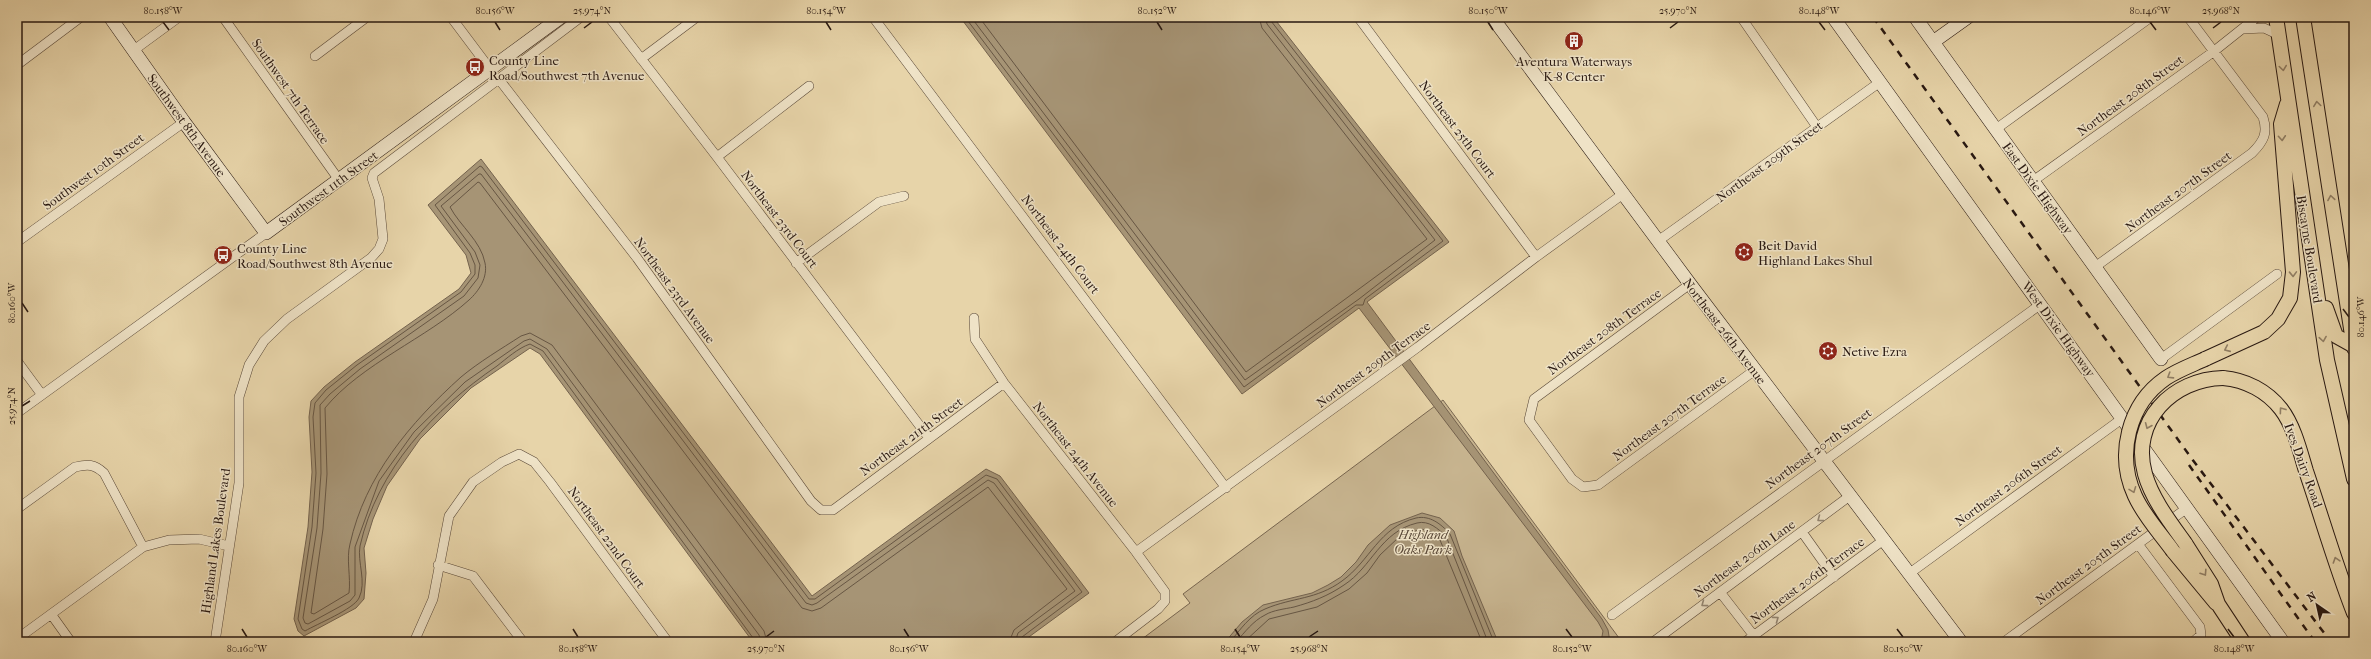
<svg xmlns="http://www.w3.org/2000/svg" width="2371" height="659" font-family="'IM FELL French Canon',serif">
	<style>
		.green { fill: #c7b48f; stroke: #786650 }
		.water { fill: #a69475; stroke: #74624d }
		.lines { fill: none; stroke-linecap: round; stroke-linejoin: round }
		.shore { stroke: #675643; stroke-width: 1 }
		.street-casing { stroke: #584737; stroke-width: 10 }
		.secondary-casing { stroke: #281811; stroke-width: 14 }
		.primary-casing { stroke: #281811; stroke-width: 16 }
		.street { stroke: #efe3c7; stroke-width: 9 }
		.secondary { stroke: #efe3c7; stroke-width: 13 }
		.primary { stroke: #e7d4a9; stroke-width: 14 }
		.rail { stroke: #281811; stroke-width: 2.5; stroke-dasharray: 7 7; stroke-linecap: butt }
		.primary-bridge-casing { stroke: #281811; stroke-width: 16; stroke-linecap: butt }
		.primary-bridge { stroke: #e7d4a9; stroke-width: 14 }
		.oneway { stroke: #917f65 }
		.oneway2 { stroke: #958875 }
		.ticks { fill: none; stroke: #281811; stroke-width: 1.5 }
		.labels { text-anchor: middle; stroke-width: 3; stroke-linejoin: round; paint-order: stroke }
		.poi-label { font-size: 13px; fill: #281811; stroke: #efe3c7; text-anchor: start }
		.street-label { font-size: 13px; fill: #281811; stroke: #efe3c7 }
		.park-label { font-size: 13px; font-style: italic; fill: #584737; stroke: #efe3c7 }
		.neatline { fill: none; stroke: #281811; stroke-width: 1.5 }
		.ticks-label { font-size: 10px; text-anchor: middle; fill: #281811 }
	</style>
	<rect width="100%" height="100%" fill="#e7d4a9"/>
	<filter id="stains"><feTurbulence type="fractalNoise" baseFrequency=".005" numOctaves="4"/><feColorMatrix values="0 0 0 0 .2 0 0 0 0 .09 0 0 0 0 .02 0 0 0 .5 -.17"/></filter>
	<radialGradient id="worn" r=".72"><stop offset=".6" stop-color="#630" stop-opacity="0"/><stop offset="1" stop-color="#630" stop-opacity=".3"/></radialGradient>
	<path class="green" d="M1443 400 1622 642H1138L1190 603 1183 594Z"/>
	<path class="water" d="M960 17H1273L1449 242 1367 302 1602 619 1608 630 1610 642H1601L1603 631 1598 622 1359 308 1242 394Z
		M481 159 812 596 986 469 1000 476 1089 593 1022 642H753L540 354 530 348 471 388 420 439 387 486 373 519 364 548 366 573 364 599 356 608 304 636 298 631 294 619 308 527 312 472 309 417 311 401 324 387 355 362 459 289 471 273 466 255 428 205Z
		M1422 513 1440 518 1454 531 1462 556 1498 642H1225L1242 622 1263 605 1312 593 1328 585 1341 577 1356 562 1368 545 1390 525Z"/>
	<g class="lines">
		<path class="shore" d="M965 17 1244 387 1356 305H1363L1365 299 1443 241 1271 21 1270 17
			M971 17 1245 380 1359 299 1435 240 1267 24 1265 17
			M979 17 1246 372 1427 239 1262 28 1259 17
			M756 642 543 351 530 344C518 348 506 359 497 366 434 409 377 470 360 546 357 562 367 582 359 598 354 609 317 624 305 631L302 629 298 619 312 527 316 473 313 417 315 403 326 390 357 365 461 292 475 274V265L470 253 435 205 480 166 482 167 809 599H815L986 475 997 479 1082 592 1022 637 1020 642
			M761 642 759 635 547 349 530 339 524 341 465 382 414 432 379 481 355 547V595L350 601 308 624 305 623 303 618 317 528 321 473 320 405 330 394 360 369 464 296 478 278 480 265 475 252 441 206 479 174H481L806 603 812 605 817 603 988 480 994 483 1075 591 1018 633 1015 642
			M767 642 764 631 552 345 530 333 521 336C501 349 479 362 461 377 410 423 365 476 350 544 346 559 351 577 349 593L314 614 311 613 323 529 327 474 325 408C361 364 427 338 469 300 479 291 488 277 485 263 481 241 460 226 450 207L478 182 480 183 802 608 812 611 821 608 988 487 1067 589 1014 630 1009 642
			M1230 642C1240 630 1250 615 1265 609 1293 597 1316 600 1342 581 1370 561 1379 527 1416 518 1430 515 1441 524 1450 534L1494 642
			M1236 642C1245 632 1253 621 1265 615 1273 610 1285 609 1294 607 1312 602 1328 596 1344 585 1372 567 1380 532 1417 523 1429 520 1438 529 1446 536L1488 642
			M1244 642 1269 619 1317 607 1349 589 1367 573 1380 555 1399 537 1421 529 1432 532 1440 540 1482 642"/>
		<defs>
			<path id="street" d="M223 17 339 180
				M451 17 490 69
				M609 17 717 157 929 438
				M873 17 1226 488
				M1358 17 1536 257
				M1741 17 1817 127
				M2243 29 2264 28 2279 35
				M134 50 179 17
				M315 56 367 17
				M641 59 697 17
				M17 65 81 17
				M498 78 637 258 811 501 821 510H833L1004 383
				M1996 129 2151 17
				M717 157 809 86
				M2033 181 2213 52 2257 17
				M1658 241 1880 82
				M17 242 184 122
				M796 263 879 202 904 196
				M2095 267 2252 153C2264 141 2268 133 2263 117L2188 17
				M1690 284 1534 399 1529 420 1572 479 1583 487 1598 485 1755 370
				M974 318 975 339 1004 383 1136 552 1165 592V601L1158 609 1115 642
				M2161 359 2277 274
				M17 361 42 395
				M17 413 266 233
				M17 509 75 467C88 464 94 464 104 473L143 547
				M1802 532 1834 577
				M2138 544 2200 627 2201 635 2193 642
				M1136 552 1418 347 1536 257 1623 194
				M438 565 473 576 523 642
				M1910 573 2123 418
				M1720 592 1754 636
				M51 614 71 642
				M1612 615 2041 304
				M17 639 143 547 169 540 199 539 229 546
				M215 642 239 483V397L249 365 264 341 287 319 371 258 379 249 383 239 379 199 372 178 374 173 581 17
				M414 642 433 599 449 516 473 482 502 462 519 454 534 462 550 482 668 642
				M1653 642 1851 495
				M1745 642 1885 539
				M2004 642 2187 508"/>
			<path id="secondary" d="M110 17 184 122 266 233 561 17
				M1492 17 1690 284 1961 642
				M1833 17 2283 642
				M1915 17 2161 359
				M1933 42 1968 17"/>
			<path id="primary" d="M2276 17 2327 360 2354 479
				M2303 17 2354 348
				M2326 308 2336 336 2354 346
				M2205 359 2264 332 2278 319 2290 298 2293 272 2281 124 2287 104
				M2223 378C2246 380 2267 391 2281 409 2294 426 2300 451 2306 471 2322 518 2336 567 2354 613
				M2185 543 2211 584 2218 604 2243 642
				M2173 551 2216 603"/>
		</defs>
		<use href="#street" class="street-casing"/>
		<use href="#secondary" class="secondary-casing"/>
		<use href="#primary" class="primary-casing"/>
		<use href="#street" class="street"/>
		<use href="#secondary" class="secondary"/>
		<use href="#primary" class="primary"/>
		<path class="rail" d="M1873 17 2192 459 2331 642
			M2189 465 2315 642"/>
		<defs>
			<path id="primary-bridge" d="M2185 543C2170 522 2152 499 2145 474 2130 421 2173 379 2223 378
				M2173 551C2160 533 2144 516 2135 496 2116 455 2128 404 2166 378 2178 370 2192 365 2205 359"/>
		</defs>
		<use href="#primary-bridge" class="primary-bridge-casing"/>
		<use href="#primary-bridge" class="primary-bridge"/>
	</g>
	<defs><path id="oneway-chevron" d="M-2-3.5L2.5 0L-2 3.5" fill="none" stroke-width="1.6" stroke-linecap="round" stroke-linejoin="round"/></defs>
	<g class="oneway">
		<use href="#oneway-chevron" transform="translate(2283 68) rotate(82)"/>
		<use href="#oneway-chevron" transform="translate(2317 104) rotate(-98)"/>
		<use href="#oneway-chevron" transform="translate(2282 138) rotate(86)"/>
		<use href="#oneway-chevron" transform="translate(2331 198) rotate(-99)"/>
		<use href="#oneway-chevron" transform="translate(2293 274) rotate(88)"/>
		<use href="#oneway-chevron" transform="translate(2323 339) rotate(81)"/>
		<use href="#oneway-chevron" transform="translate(2227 349) rotate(156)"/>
		<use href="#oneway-chevron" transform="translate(2170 376) rotate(148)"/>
		<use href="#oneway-chevron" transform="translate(2282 410) rotate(-126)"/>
		<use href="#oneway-chevron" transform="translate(2148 426) rotate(113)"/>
		<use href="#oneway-chevron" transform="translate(2133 490) rotate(69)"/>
		<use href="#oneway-chevron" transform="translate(2336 560) rotate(-108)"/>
		<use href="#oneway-chevron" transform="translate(2204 573) rotate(57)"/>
	</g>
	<g class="oneway2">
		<use href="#oneway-chevron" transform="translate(1820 519) rotate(143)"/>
		<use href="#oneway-chevron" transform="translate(1704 604) rotate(143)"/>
		<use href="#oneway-chevron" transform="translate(1776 619) rotate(-36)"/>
	</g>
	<path class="ticks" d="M163 22 169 30M495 22 500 30M826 22 831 30M1157 22 1162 30M1488 22 1493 30M1819 22 1825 30M2150 22 2156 30M584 28 592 22M1670 28 1678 22M2213 28 2221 22M22 303 28 312M2343 309 2349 317M22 406 30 401M242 629 247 637M573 629 578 637M904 629 909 637M1235 629 1240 637M1566 629 1572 637M1897 629 1903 637M2228 629 2234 637M766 637 774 631M1309 637 1318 631"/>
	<defs>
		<symbol id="building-disc" viewBox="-11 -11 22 22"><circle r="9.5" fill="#8f2418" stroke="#efe3c7"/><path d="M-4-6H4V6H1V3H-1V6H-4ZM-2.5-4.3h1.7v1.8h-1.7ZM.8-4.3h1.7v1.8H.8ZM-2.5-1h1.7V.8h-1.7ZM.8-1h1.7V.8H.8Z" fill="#fff"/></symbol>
		<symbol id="bus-disc" viewBox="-11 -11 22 22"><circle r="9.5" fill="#8f2418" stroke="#efe3c7"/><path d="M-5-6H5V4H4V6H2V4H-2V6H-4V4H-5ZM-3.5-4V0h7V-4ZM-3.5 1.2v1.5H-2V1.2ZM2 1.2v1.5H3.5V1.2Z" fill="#fff"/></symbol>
		<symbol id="synagogue-disc" viewBox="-11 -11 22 22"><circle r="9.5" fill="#8f2418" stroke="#efe3c7"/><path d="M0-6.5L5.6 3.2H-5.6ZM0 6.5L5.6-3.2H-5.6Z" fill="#fff"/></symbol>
	</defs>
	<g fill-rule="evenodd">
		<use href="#building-disc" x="1563" y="30" width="22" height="22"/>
		<use href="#bus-disc" x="464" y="56" width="22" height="22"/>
		<use href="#synagogue-disc" x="1733" y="241" width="22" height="22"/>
		<use href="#bus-disc" x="212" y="244" width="22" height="22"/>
		<use href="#synagogue-disc" x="1817" y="340" width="22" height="22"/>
	</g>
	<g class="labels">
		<g class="poi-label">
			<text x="489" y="65">County Line<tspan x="489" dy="15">Road/Southwest 7th Avenue</tspan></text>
			<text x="1574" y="66" text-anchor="middle">Aventura Waterways<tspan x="1574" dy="15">K-8 Center</tspan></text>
			<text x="1758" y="250">Beit David<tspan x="1758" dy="15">Highland Lakes Shul</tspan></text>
			<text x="237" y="253">County Line<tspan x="237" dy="15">Road/Southwest 8th Avenue</tspan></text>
			<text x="1842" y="356">Netive Ezra</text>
		</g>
		<g class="street-label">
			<text transform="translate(291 91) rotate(55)" y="5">Southwest 7th Terrace</text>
			<text transform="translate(2130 95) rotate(-36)" y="5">Northeast 208th Street</text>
			<text transform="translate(187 125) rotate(54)" y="5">Southwest 8th Avenue</text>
			<text transform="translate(1458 129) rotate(53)" y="5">Northeast 25th Court</text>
			<text transform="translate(1769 161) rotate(-36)" y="5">Northeast 209th Street</text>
			<text transform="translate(93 171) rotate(-36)" y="5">Southwest 10th Street</text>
			<text transform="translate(328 188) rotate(-36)" y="5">Southwest 11th Street</text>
			<text transform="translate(2038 188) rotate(54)" y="5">East Dixie Highway</text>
			<text transform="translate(2178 191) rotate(-36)" y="5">Northeast 207th Street</text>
			<text transform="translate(780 219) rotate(53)" y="5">Northeast 23rd Court</text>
			<text transform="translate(1061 244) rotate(53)" y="5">Northeast 24th Court</text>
			<text transform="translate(2310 249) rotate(81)" y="5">Biscayne Boulevard</text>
			<text transform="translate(675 290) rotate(54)" y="5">Northeast 23rd Avenue</text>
			<text transform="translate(2059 329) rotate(54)" y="5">West Dixie Highway</text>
			<text transform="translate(1604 331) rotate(-36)" y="5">Northeast 208th Terrace</text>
			<text transform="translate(1725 331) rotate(53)" y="5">Northeast 26th Avenue</text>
			<text transform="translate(1373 364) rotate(-36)" y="5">Northeast 209th Terrace</text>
			<text transform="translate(1669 417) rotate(-36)" y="5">Northeast 207th Terrace</text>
			<text transform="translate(911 436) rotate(-36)" y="5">Northeast 211th Street</text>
			<text transform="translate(1818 448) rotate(-36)" y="5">Northeast 207th Street</text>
			<text transform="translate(1076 454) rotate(52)" y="5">Northeast 24th Avenue</text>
			<text transform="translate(2304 465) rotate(70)" y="5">Ives Dairy Road</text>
			<text transform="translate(2008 485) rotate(-36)" y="5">Northeast 206th Street</text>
			<text transform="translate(607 537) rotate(54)" y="5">Northeast 22nd Court</text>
			<text transform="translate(215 541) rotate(-82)" y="5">Highland Lakes Boulevard</text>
			<text transform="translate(1744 558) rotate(-36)" y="5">Northeast 206th Lane</text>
			<text transform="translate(2088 564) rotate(-36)" y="5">Northeast 205th Street</text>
			<text transform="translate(1807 580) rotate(-36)" y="5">Northeast 206th Terrace</text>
		</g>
		<g class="park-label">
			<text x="1423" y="539">Highland<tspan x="1423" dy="15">Oaks Park</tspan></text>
		</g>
	</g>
	<rect width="2371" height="659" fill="none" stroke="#e7d4a9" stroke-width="44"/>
	<g transform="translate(2317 605) rotate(326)" stroke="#efe3c7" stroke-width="3" paint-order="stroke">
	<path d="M0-3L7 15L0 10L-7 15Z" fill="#281811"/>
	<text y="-6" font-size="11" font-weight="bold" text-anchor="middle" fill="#281811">N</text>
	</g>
	<rect x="22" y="22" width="2327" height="615" class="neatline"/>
	<g class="ticks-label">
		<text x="163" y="14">80.158°W</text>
		<text x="495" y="14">80.156°W</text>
		<text x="592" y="14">25.974°N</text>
		<text x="826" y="14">80.154°W</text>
		<text x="1157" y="14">80.152°W</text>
		<text x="1488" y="14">80.150°W</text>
		<text x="1678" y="14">25.970°N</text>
		<text x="1819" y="14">80.148°W</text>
		<text x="2150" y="14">80.146°W</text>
		<text x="2221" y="14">25.968°N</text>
		<text transform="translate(11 303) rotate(-90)" y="4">80.160°W</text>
		<text transform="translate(2360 317) rotate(-90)" y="4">80.146°W</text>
		<text transform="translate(11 406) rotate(-90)" y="4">25.974°N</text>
		<text x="247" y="652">80.160°W</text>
		<text x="578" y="652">80.158°W</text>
		<text x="766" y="652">25.970°N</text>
		<text x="909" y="652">80.156°W</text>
		<text x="1240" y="652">80.154°W</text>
		<text x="1309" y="652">25.968°N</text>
		<text x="1572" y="652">80.152°W</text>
		<text x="1903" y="652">80.150°W</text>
		<text x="2234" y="652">80.148°W</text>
	</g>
	<rect width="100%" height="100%" filter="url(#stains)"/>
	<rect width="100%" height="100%" fill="url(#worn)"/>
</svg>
